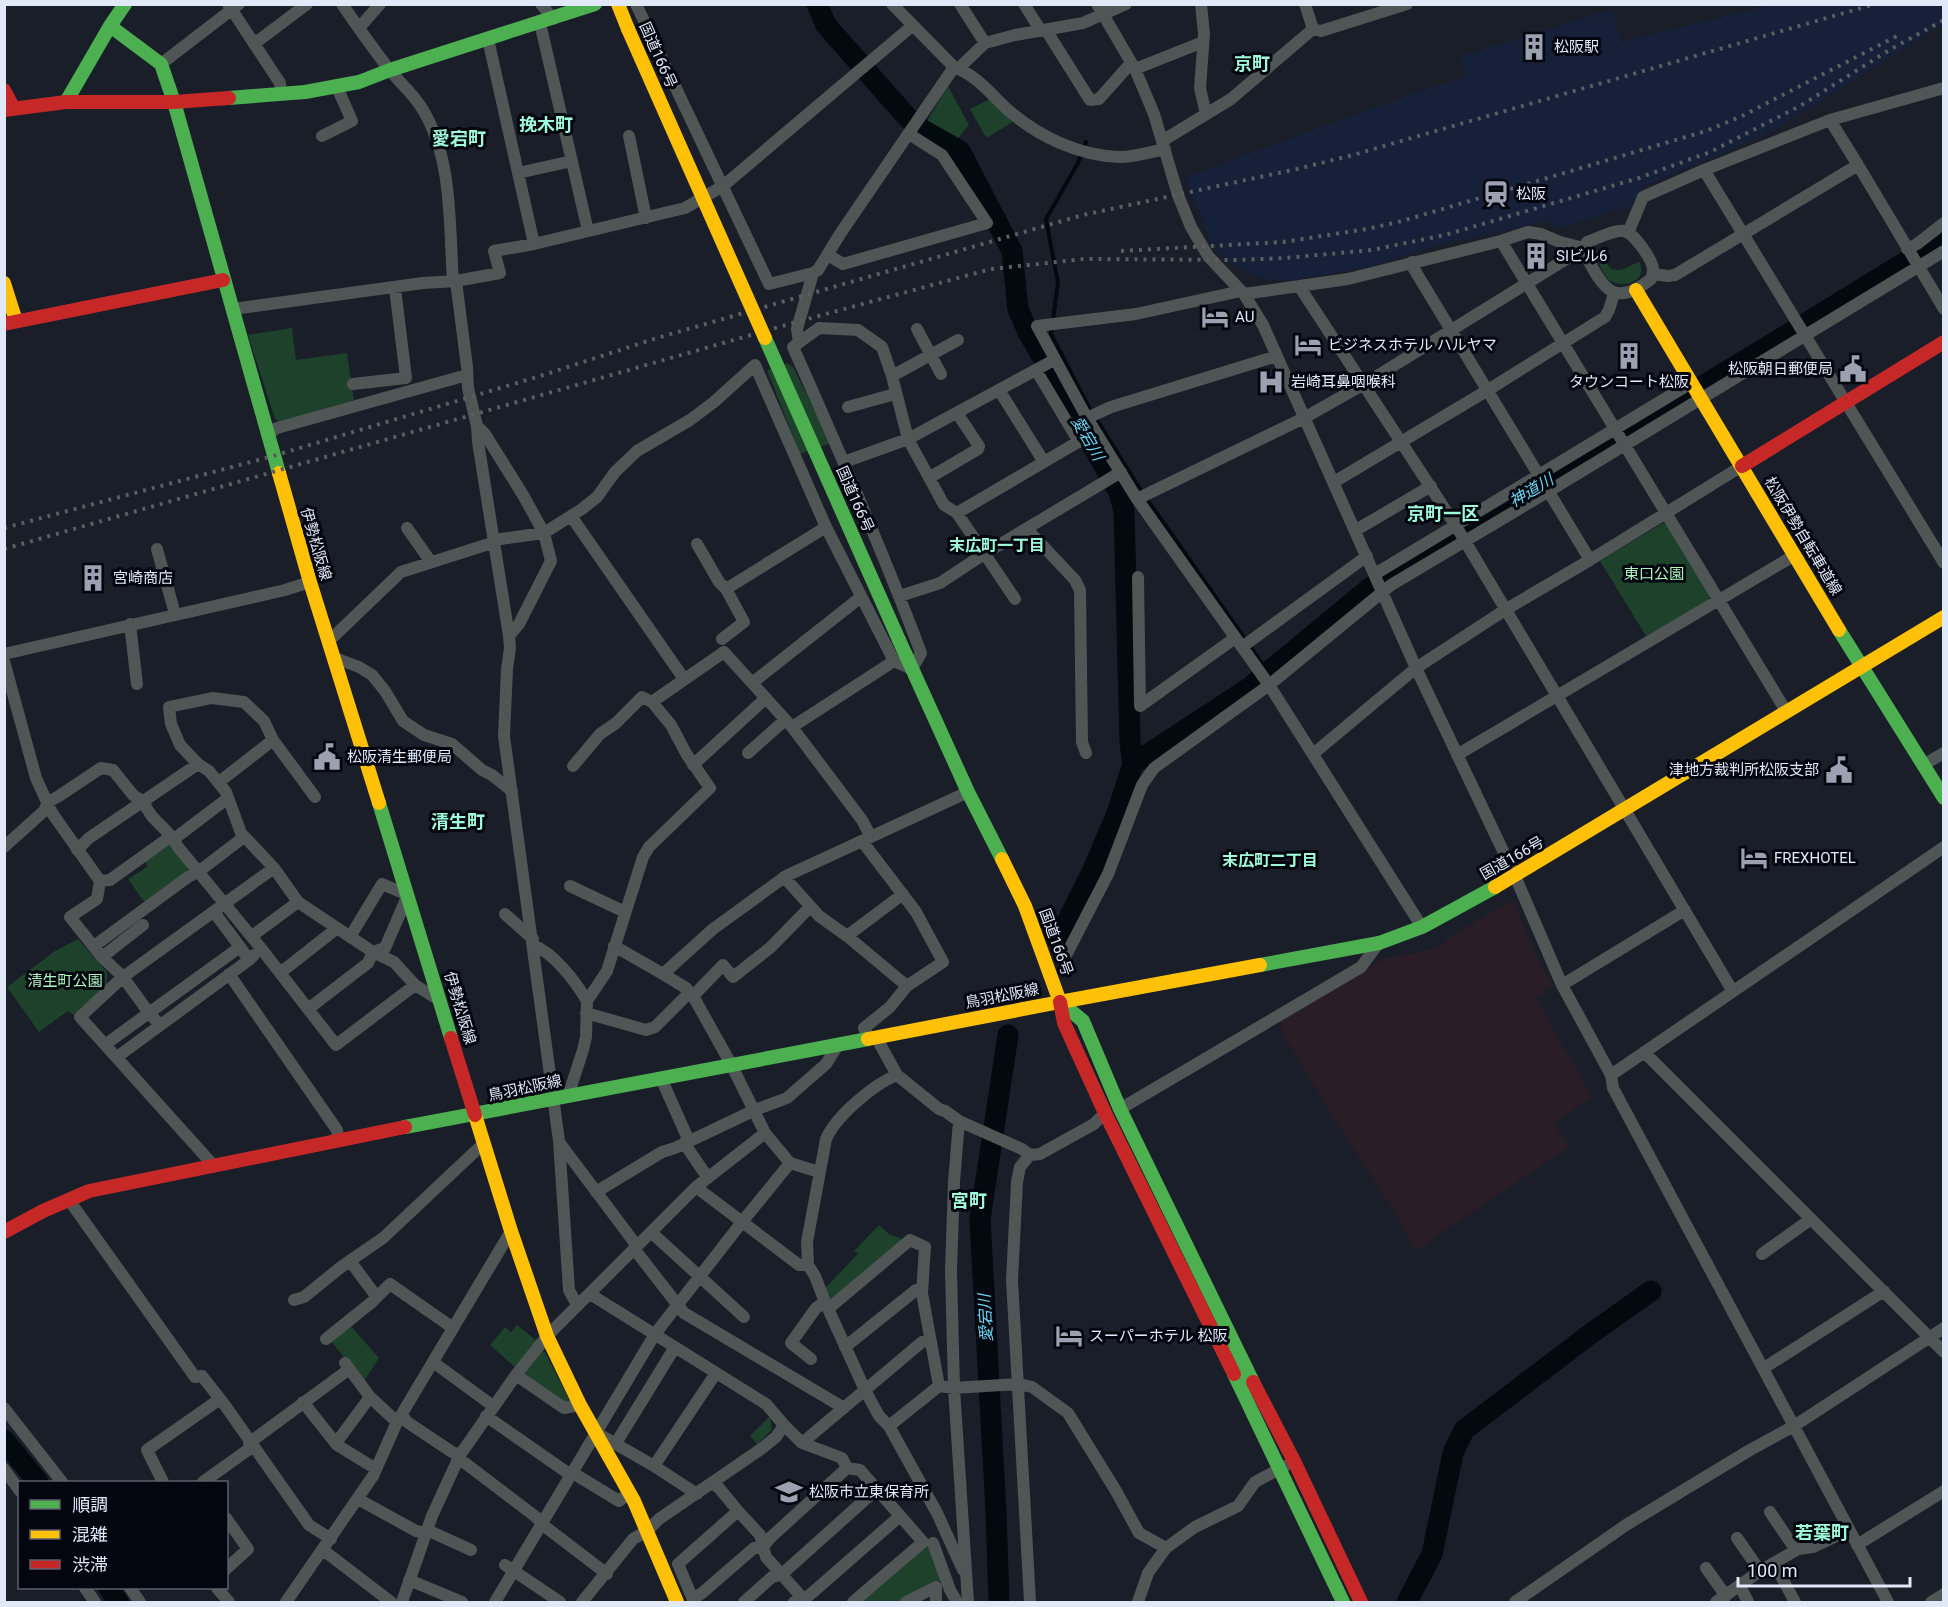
<svg xmlns="http://www.w3.org/2000/svg" width="1948" height="1607" font-family="Roboto,'Noto Sans JP',sans-serif">
	<style>
		.commercial { fill: #291d28 }
		.built { fill: #162039 }
		.green { fill: #1d412a }
		.lines { fill: none; stroke-linecap: round; stroke-linejoin: round }
		.stream { stroke: #02090f; stroke-width: 4 }
		.river { stroke: #02090f; stroke-width: 21 }
		.street { stroke: #505555; stroke-width: 12 }
		.fast { stroke: #4caf50; stroke-width: 14 }
		.slow { stroke: #ffc107; stroke-width: 14 }
		.jam { stroke: #c62828; stroke-width: 14 }
		.rail { stroke: #5a5e62; stroke-width: 4; stroke-dasharray: 3 6; stroke-linecap: butt }
		.fast-bridge { stroke: #4caf50; stroke-width: 14 }
		.slow-bridge { stroke: #ffc107; stroke-width: 14 }
		.labels { text-anchor: middle; stroke-width: 6; stroke-linejoin: round; paint-order: stroke }
		.poi-label { font-size: 15px; fill: #e1e8f8; stroke: #04060f; text-anchor: start }
		.street-label { font-size: 15px; fill: #e1e8f8; stroke: #04060f }
		.park-label { font-size: 15px; fill: #adf6bf; stroke: #04060f }
		.water-label { font-size: 16px; font-style: italic; fill: #6cd6f1; stroke: #04060f }
		.neighbourhood-label { font-size: 16px; font-weight: bold; fill: #9efad9; stroke: #04060f }
		.quarter-label { font-size: 18px; font-weight: bold; fill: #9efad9; stroke: #04060f }
	</style>
	<rect width="100%" height="100%" fill="#191e29"/>
	<path class="commercial" d="M1511 901H1513L1544 971 1554 986 1535 997 1592 1097 1554 1123 1570 1146 1415 1251 1396 1214 1328 1109 1280 1029 1283 1019 1385 958 1421 952 1443 945 1446 939Z"/>
	<path class="built" d="M1771 5H1943V24L1776 129 1729 151 1643 186 1640 193 1630 206 1561 228 1546 221 1439 245 1372 266 1296 280 1263 279 1235 266 1214 248 1185 177 1412 94 1466 77 1461 56 1613 9 1620 42Z"/>
	<path class="green" d="M948 86 969 125 955 142 927 121Z
		M990 99 1013 122 988 137 985 136 970 109Z
		M1597 250 1611 269C1623 273 1628 265 1640 262 1640 263 1642 270 1641 272 1638 286 1617 287 1608 279 1602 272 1598 261 1594 252Z
		M292 328 296 360 347 353 354 400 280 422 275 419 248 335Z
		M787 363 793 367 831 443 800 454 767 370Z
		M1663 523 1670 525 1710 594 1708 601 1646 636 1600 561Z
		M171 844 189 867 184 875 145 903 128 879 147 867 146 861Z
		M78 939 107 972V984L73 1015 68 1011 39 1032 7 987 55 951Z
		M879 1225 889 1234 905 1240 834 1299 829 1298 825 1288 858 1254 854 1251Z
		M349 1324 379 1358 364 1381 329 1339Z
		M517 1325 537 1341 516 1368 490 1345 505 1327 511 1332Z
		M542 1351 545 1352 570 1401 566 1403 525 1374Z
		M770 1416 772 1430 757 1444 750 1436Z
		M928 1543 944 1579 898 1602H860Z"/>
	<g class="lines">
		<path class="stream" d="M1086 142 1078 163 1046 219 1058 283 1051 334 1087 404 1140 489 1268 672"/>
		<path class="river" d="M817 4 826 25 907 117 923 130 960 151 1012 251 1018 309 1028 332 1119 492 1124 511 1130 743 1133 764 1117 813 1092 872 1058 940
			M1133 764 1249 688 1371 587 1808 322 1907 261 1944 235
			M4 1440 38 1482
			M109 1588 118 1602
			M999 1602 996 1512 980 1219 1008 1035
			M1407 1602 1432 1554 1453 1453 1464 1430 1593 1332 1651 1291"/>
		<path class="street" d="M228 4 280 83 281 94
			M342 4C357 26 372 47 388 68 399 82 414 94 423 110 453 160 449 225 453 281
			M541 4 553 19
			M636 4 769 284 813 273
			M892 4 954 67C976 75 990 93 1007 109 1037 136 1079 156 1120 157 1135 157 1150 152 1165 149
			M960 4 985 43
			M1024 4 1041 31
			M1097 4 1135 69 1154 114 1178 195 1191 227 1208 256 1244 294 1263 325 1416 668 1515 876 1562 985 1611 1075 1613 1088 1888 1602
			M1201 4 1204 34 1200 88 1206 114
			M1305 4 1313 29
			M540 23 588 231
			M359 28 380 4
			M1046 30 1090 100 1099 99 1131 63
			M488 39 534 244
			M254 44 307 4
			M161 64 239 4
			M958 69 985 43 1015 35 1083 23 1126 4
			M1135 69 1203 42
			M1830 120 1858 165
			M322 136 352 121 337 87
			M629 136 646 218
			M1162 141 1231 99 1313 29 1321 31 1407 4
			M1704 170 1944 563
			M518 173 572 161
			M1628 233 1643 197 1704 170 1830 120 1944 88
			M1501 241 1786 711
			M1907 249 1917 244 1944 223
			M828 255 843 264 987 223 942 155 909 134
			M1412 262 1414 269 1590 560
			M1653 274 1668 276 1675 275 1858 165 1944 309
			M456 281 467 367 468 388 477 426 478 442 509 636 510 648 507 669 504 736 559 1141 569 1290 577 1305
			M1299 286 1456 526 1732 990
			M1241 291 1136 314 1037 326 1087 418 1137 499 1269 685 1422 927
			M1244 294 1348 279 1501 241 1528 232 1541 234 1560 242 1584 248
			M233 309 423 283 456 281 500 273 494 251 534 244 685 208 723 186 912 26
			M917 329 941 374
			M799 342 797 329 813 273 818 270 840 234 954 67
			M1036 370 1079 442
			M892 376 958 340
			M353 384 406 378 395 288
			M999 390 1044 462
			M848 407 895 394
			M1087 418 1111 407 1277 356
			M477 426 485 434 523 495 544 533 551 561 519 624 509 636
			M267 434 277 428 467 375
			M844 462 908 439 1054 360
			M929 478 978 449 979 446 957 413
			M1334 482 1488 390 1605 317 1609 310 1614 293
			M1137 499 1304 418 1364 384 1584 248 1587 242C1597 239 1614 229 1624 231 1634 233 1653 260 1653 270 1653 273 1652 276 1651 279 1614 309 1603 288 1585 254L1584 248
			M957 513 1095 432
			M571 516 684 679
			M407 528 431 562
			M1027 529 1075 580 1080 590 1082 742 1086 753
			M1356 530 1431 486
			M494 540 544 533 582 509 597 497 615 472 637 451 690 420 714 402 755 365 826 527 894 661 912 669 921 653C882 549 838 448 793 347L819 328 858 330 882 347 892 376 908 439 944 505 957 513 1015 599
			M697 544 719 582 726 589
			M157 549 175 614
			M1375 574 1691 383
			M1138 577 1140 706 1235 638
			M900 596 940 583 984 554 1121 472
			M130 624 137 684
			M722 639 744 622 726 589 826 527
			M330 640 401 572 495 542
			M1242 647 1367 556
			M4 654 285 590 310 582
			M335 658 359 667 372 675 385 691 403 721 424 735 452 744 482 770 492 775 512 791
			M4 661 36 778 52 813 100 881 97 899 70 917 102 957 123 977 80 1017 214 1166
			M752 683 861 597
			M792 727 894 661
			M748 753 785 720
			M1313 754 1416 668 1505 610 1590 560 1742 466
			M1457 755 1795 555
			M693 765 766 698
			M1923 765 1944 753
			M573 766 600 734 616 723 642 697 652 702 724 652 792 727 862 820 871 837
			M219 782 273 740
			M315 797 273 740 264 721 244 702 212 698 169 707 171 724 180 745 198 764 209 771 226 792 241 833 274 868 298 902 373 952 394 962 415 985
			M174 839 228 798
			M862 841 916 912 943 962 907 986
			M4 847 44 811 48 802 59 796 101 768 113 770 133 795 144 802C150 821 170 829 178 847L260 947 336 1045 415 985 439 1000
			M77 850 89 838 198 764
			M784 877 819 916 847 936 907 986 890 1007 864 1028 869 1038
			M100 881 110 880 170 837
			M570 886 625 912
			M214 912 240 947
			M505 914 533 939
			M252 936 298 902
			M847 936 903 894
			M533 945C554 953 576 982 587 1001
			M94 946 188 877 198 872 244 837
			M614 946 663 974
			M102 957 143 925
			M1064 959 1108 874 1142 785 1154 768 1269 685 1391 585 1549 491 1944 251
			M280 973 336 929
			M229 974 337 1130 338 1140
			M1562 985 1685 910
			M693 996 723 965 733 977 771 947 810 907
			M308 1009 368 963 373 952 385 948 408 895 382 884 350 937
			M586 1013 646 1030 655 1027 690 992
			M160 1025 149 1013 123 977 274 868
			M876 1037 897 1075 939 1109 945 1111 959 1121 1022 1149 1030 1155
			M106 1044 240 947 249 960
			M1644 1052 1944 1352
			M117 1057 249 960 254 955
			M1611 1075 1944 847
			M661 1078 689 1141
			M568 1096 583 1050 586 1037 587 1001 607 971 643 857 649 847 710 788 687 755 671 725 652 702
			M1120 1109 1361 967 1378 944
			M959 1121 954 1182 951 1271 954 1388 968 1602
			M559 1142 634 1242 635 1250 684 1313 844 1408
			M684 1143 708 1178
			M819 1172 790 1163 765 1133 731 1064 693 996 686 988 663 974 713 929 786 876 968 792
			M696 1187 799 1265H808
			M596 1192 662 1152 675 1148 755 1110 787 1098 826 1064 838 1045
			M69 1200 195 1377 202 1376 224 1404 309 1525 331 1539
			M652 1233 744 1317
			M1762 1254 1811 1219
			M350 1261 376 1296
			M590 1294 766 1404 784 1425 802 1443 865 1390 825 1302 815 1276 808 1265 807 1242 826 1139C836 1116 874 1084 897 1075
			M294 1300 304 1297 341 1267 383 1238 483 1144
			M828 1309 910 1240 925 1247 922 1293 939 1386 954 1388 1019 1384 1032 1387 1068 1413 1116 1491 1139 1533 1166 1548 1195 1527 1238 1506 1255 1482 1285 1466
			M326 1339 372 1302 390 1284 453 1328
			M930 1340 922 1342 865 1390 879 1416 889 1426 937 1513 963 1570
			M845 1347 916 1290 922 1293
			M811 1359 791 1343 816 1308 825 1302
			M433 1362 493 1406
			M345 1363 370 1397 397 1422
			M1764 1368 1884 1291
			M516 1375 564 1408 580 1405
			M303 1402 337 1445 376 1469
			M4 1408 62 1482
			M402 1415 407 1422 452 1452 460 1455
			M486 1416 565 1471 573 1473 619 1501 629 1493
			M889 1426 939 1386
			M595 1432 654 1466 716 1373
			M249 1443 348 1370
			M616 1443 675 1347
			M802 1443 842 1458 847 1468 860 1470 923 1542 853 1602
			M337 1445 339 1439 370 1397
			M457 1460 465 1463 536 1517 543 1525 607 1574
			M654 1466 697 1494
			M4 1469 20 1491
			M163 1482 147 1450 220 1399
			M203 1482 252 1447
			M358 1499 416 1531 426 1533
			M738 1511 760 1535 766 1557 806 1602
			M1770 1512 1791 1543 1798 1549
			M226 1518 248 1549 226 1569
			M427 1530 471 1550
			M1737 1538 1760 1571
			M933 1543 950 1590 957 1602
			M1857 1545 1944 1491
			M323 1550 391 1602
			M1774 1563 1795 1602
			M505 1565 560 1602
			M1706 1568 1726 1596
			M409 1580 462 1602
			M1740 1586 1748 1602
			M936 1587V1602
			M85 1588 95 1602
			M130 1588 140 1602
			M217 1588 229 1602
			M693 1599 702 1593 754 1548 763 1547 770 1538 847 1468
			M286 1602 373 1476 397 1422 511 1231
			M402 1602 432 1516 460 1455 516 1375 547 1336 696 1187 765 1133
			M495 1602 655 1334 742 1222 790 1163
			M582 1602 633 1539 647 1531 659 1519 761 1449 776 1437 784 1425
			M694 1602 678 1564 738 1511 719 1488 713 1484
			M744 1602 772 1577 781 1575 877 1489
			M794 1602 803 1600 812 1593 900 1516
			M906 1602 936 1587
			M1030 1602 1012 1280 1017 1182 1020 1167 1030 1155 1040 1154 1094 1124 1105 1113
			M1138 1602 1148 1573 1166 1548
			M1515 1602 1626 1525 1750 1450 1794 1426 1944 1328
			M1716 1602 1760 1571 1798 1549 1813 1547 1849 1530
			M1931 1602 1944 1594"/>
		<path class="fast" d="M125 4 110 26 161 64 174 102 279 473
			M229 98 305 92 359 82 390 70 595 4
			M66 102 110 26
			M1839 630 1944 798
			M899 640 968 792 1002 859
			M379 803 451 1038
			M1260 965 1379 943 1422 927 1495 887
			M1060 1002 1083 1021 1120 1109 1253 1382
			M405 1127 868 1039
			M1234 1374 1343 1602"/>
		<path class="slow" d="M618 4 628 29
			M4 283 16 321
			M1636 290 1839 630
			M279 473 310 582 379 803
			M1002 859 1025 906 1060 1002 1260 965
			M1495 887 1944 617
			M868 1039 1060 1002
			M475 1115 511 1231 547 1336 580 1405 634 1501 677 1602"/>
		<path class="jam" d="M4 90 14 109
			M4 110 66 102H174L229 98
			M4 324 223 280
			M1742 466 1944 342
			M1060 1002 1064 1023 1105 1113 1234 1374
			M451 1038 475 1115
			M4 1232 43 1211 89 1191 405 1127
			M1253 1382 1294 1461 1361 1602"/>
		<path class="rail" d="M1121 251 1283 242 1367 229 1402 221 1706 131 1742 116 1901 34
			M4 528 273 456 537 377 657 338 1083 215 1297 169 1353 155 1875 4
			M4 549 800 321 991 269 1084 259 1239 260 1285 258 1372 250 1445 235 1639 178 1710 152 1800 106 1891 49 1944 20"/>
		<path class="fast-bridge" d="M765 338 899 640"/>
		<path class="slow-bridge" d="M628 29 765 338"/>
	</g>
	<defs>
		<symbol id="building-bare" viewBox="-9 -9 18 18"><path d="M-4-6H4V6H1V3H-1V6H-4ZM-2.5-4.3h1.7v1.8h-1.7ZM.8-4.3h1.7v1.8H.8ZM-2.5-1h1.7V.8h-1.7ZM.8-1h1.7V.8H.8Z" fill="#9ba1b0" stroke="#04060f" stroke-width="2.5" paint-order="stroke"/></symbol>
		<symbol id="station-bare" viewBox="-9 -9 18 18"><path d="M-3-6H3Q5-6 5-4V2Q5 4 3 4L4.5 6H3L1.5 4h-3L-3 6H-4.5L-3 4Q-5 4-5 2V-4Q-5-6-3-6ZM-3.5-4v3h7v-3ZM-3.5 1v1.5H-2V1ZM2 1v1.5H3.5V1Z" fill="#9ba1b0" stroke="#04060f" stroke-width="2.5" paint-order="stroke"/></symbol>
		<symbol id="hotel-bare" viewBox="-9 -9 18 18"><path d="M-6-4.5h1.5V1H6V5H4.5V3h-9V5H-6ZM-4 0a1.8 1.8 0 1 1 3.6 0ZM.5 0V-2.5h3Q6-2.5 6 0Z" fill="#9ba1b0" stroke="#04060f" stroke-width="2.5" paint-order="stroke"/></symbol>
		<symbol id="civic-bare" viewBox="-9 -9 18 18"><path d="M-.6-6.5H3V-4.5H.6V-3L4-1V1h2V6H-6V1h2V-1L-.6-3ZM-1.2 2.5V6h2.4V2.5Z" fill="#9ba1b0" stroke="#04060f" stroke-width="2.5" paint-order="stroke"/></symbol>
		<symbol id="hospital-bare" viewBox="-9 -9 18 18"><path d="M-5-5h3v3.5h4V-5h3V5h-3V1.5h-4V5h-3Z" fill="#9ba1b0" stroke="#04060f" stroke-width="2.5" paint-order="stroke"/></symbol>
		<symbol id="school-bare" viewBox="-9 -9 18 18"><path d="M0-5L7-2L0 1L-7-2ZM-4 1L0 2.5L4 1V4Q0 6-4 4Z" fill="#9ba1b0" stroke="#04060f" stroke-width="2.5" paint-order="stroke"/></symbol>
	</defs>
	<g fill-rule="evenodd">
		<use href="#building-bare" x="1515" y="28" width="38" height="38"/>
		<use href="#station-bare" x="1477" y="175" width="38" height="38"/>
		<use href="#building-bare" x="1517" y="237" width="38" height="38"/>
		<use href="#hotel-bare" x="1196" y="298" width="38" height="38"/>
		<use href="#hotel-bare" x="1289" y="326" width="38" height="38"/>
		<use href="#building-bare" x="1610" y="337" width="38" height="38"/>
		<use href="#civic-bare" x="1834" y="350" width="38" height="38"/>
		<use href="#hospital-bare" x="1252" y="363" width="38" height="38"/>
		<use href="#building-bare" x="74" y="559" width="38" height="38"/>
		<use href="#civic-bare" x="308" y="738" width="38" height="38"/>
		<use href="#civic-bare" x="1820" y="751" width="38" height="38"/>
		<use href="#hotel-bare" x="1735" y="839" width="38" height="38"/>
		<use href="#hotel-bare" x="1050" y="1317" width="38" height="38"/>
		<use href="#school-bare" x="770" y="1473" width="38" height="38"/>
	</g>
	<g class="labels">
		<g class="poi-label">
			<text x="1554" y="52">松阪駅</text>
			<text x="1516" y="199">松阪</text>
			<text x="1556" y="261">SIビル6</text>
			<text x="1235" y="322">AU</text>
			<text x="1328" y="350">ビジネスホテル ハルヤマ</text>
			<text x="1833" y="374" text-anchor="end">松阪朝日郵便局</text>
			<text x="1291" y="387">岩崎耳鼻咽喉科</text>
			<text x="1629" y="387" text-anchor="middle">タウンコート松阪</text>
			<text x="113" y="583">宮崎商店</text>
			<text x="347" y="762">松阪清生郵便局</text>
			<text x="1819" y="775" text-anchor="end">津地方裁判所松阪支部</text>
			<text x="1774" y="863">FREXHOTEL</text>
			<text x="1089" y="1341">スーパーホテル 松阪</text>
			<text x="809" y="1497">松阪市立東保育所</text>
		</g>
		<g class="street-label">
			<text transform="translate(658 55) rotate(66)" y="5">国道166号</text>
			<text transform="translate(855 499) rotate(66)" y="5">国道166号</text>
			<text transform="translate(1803 536) rotate(59)" y="5">松阪伊勢自転車道線</text>
			<text transform="translate(316 544) rotate(74)" y="5">伊勢松阪線</text>
			<text transform="translate(1512 858) rotate(-30)" y="5">国道166号</text>
			<text transform="translate(1056 942) rotate(70)" y="5">国道166号</text>
			<text transform="translate(1002 996) rotate(-11)" y="5">鳥羽松阪線</text>
			<text transform="translate(460 1008) rotate(73)" y="5">伊勢松阪線</text>
			<text transform="translate(525 1088) rotate(-12)" y="5">鳥羽松阪線</text>
		</g>
		<g class="park-label">
			<text x="1654" y="579">東口公園</text>
			<text x="65" y="986">清生町公園</text>
		</g>
		<g class="water-label">
			<text transform="translate(1088 438) rotate(60)" y="6">愛宕川</text>
			<text transform="translate(1531 490) rotate(-31)" y="6">神道川</text>
			<text transform="translate(985 1318) rotate(-93)" y="6">愛宕川</text>
		</g>
		<g class="neighbourhood-label">
			<text x="997" y="551">末広町一丁目</text>
			<text x="1270" y="866">末広町二丁目</text>
		</g>
		<g class="quarter-label">
			<text x="1252" y="70">京町</text>
			<text x="546" y="131">挽木町</text>
			<text x="459" y="145">愛宕町</text>
			<text x="1443" y="520">京町一区</text>
			<text x="458" y="828">清生町</text>
			<text x="969" y="1207">宮町</text>
			<text x="1822" y="1539">若葉町</text>
		</g>
	</g>
	<rect width="1948" height="1607" fill="none" stroke="#e1e8f8" stroke-width="12"/>
	<rect x="18" y="1481" width="210" height="108" fill="#04060f" stroke="#5c606c" stroke-width="1.5"/>
	<rect x="30" y="1500" width="30" height="9" fill="#4caf50" stroke="#5c606c" stroke-width="1.5"/>
	<text x="72" y="1511" font-size="18" fill="#e1e8f8">順調</text>
	<rect x="30" y="1530" width="30" height="9" fill="#ffc107" stroke="#5c606c" stroke-width="1.5"/>
	<text x="72" y="1541" font-size="18" fill="#e1e8f8">混雑</text>
	<rect x="30" y="1560" width="30" height="9" fill="#c62828" stroke="#5c606c" stroke-width="1.5"/>
	<text x="72" y="1571" font-size="18" fill="#e1e8f8">渋滞</text>
	<path d="M1738 1577v9h172v-9" fill="none" stroke="#e1e8f8" stroke-width="3"/>
	<text x="1747" y="1577" font-size="18" fill="#e1e8f8" stroke="#04060f" stroke-width="4.5" paint-order="stroke">100 m</text>
</svg>
